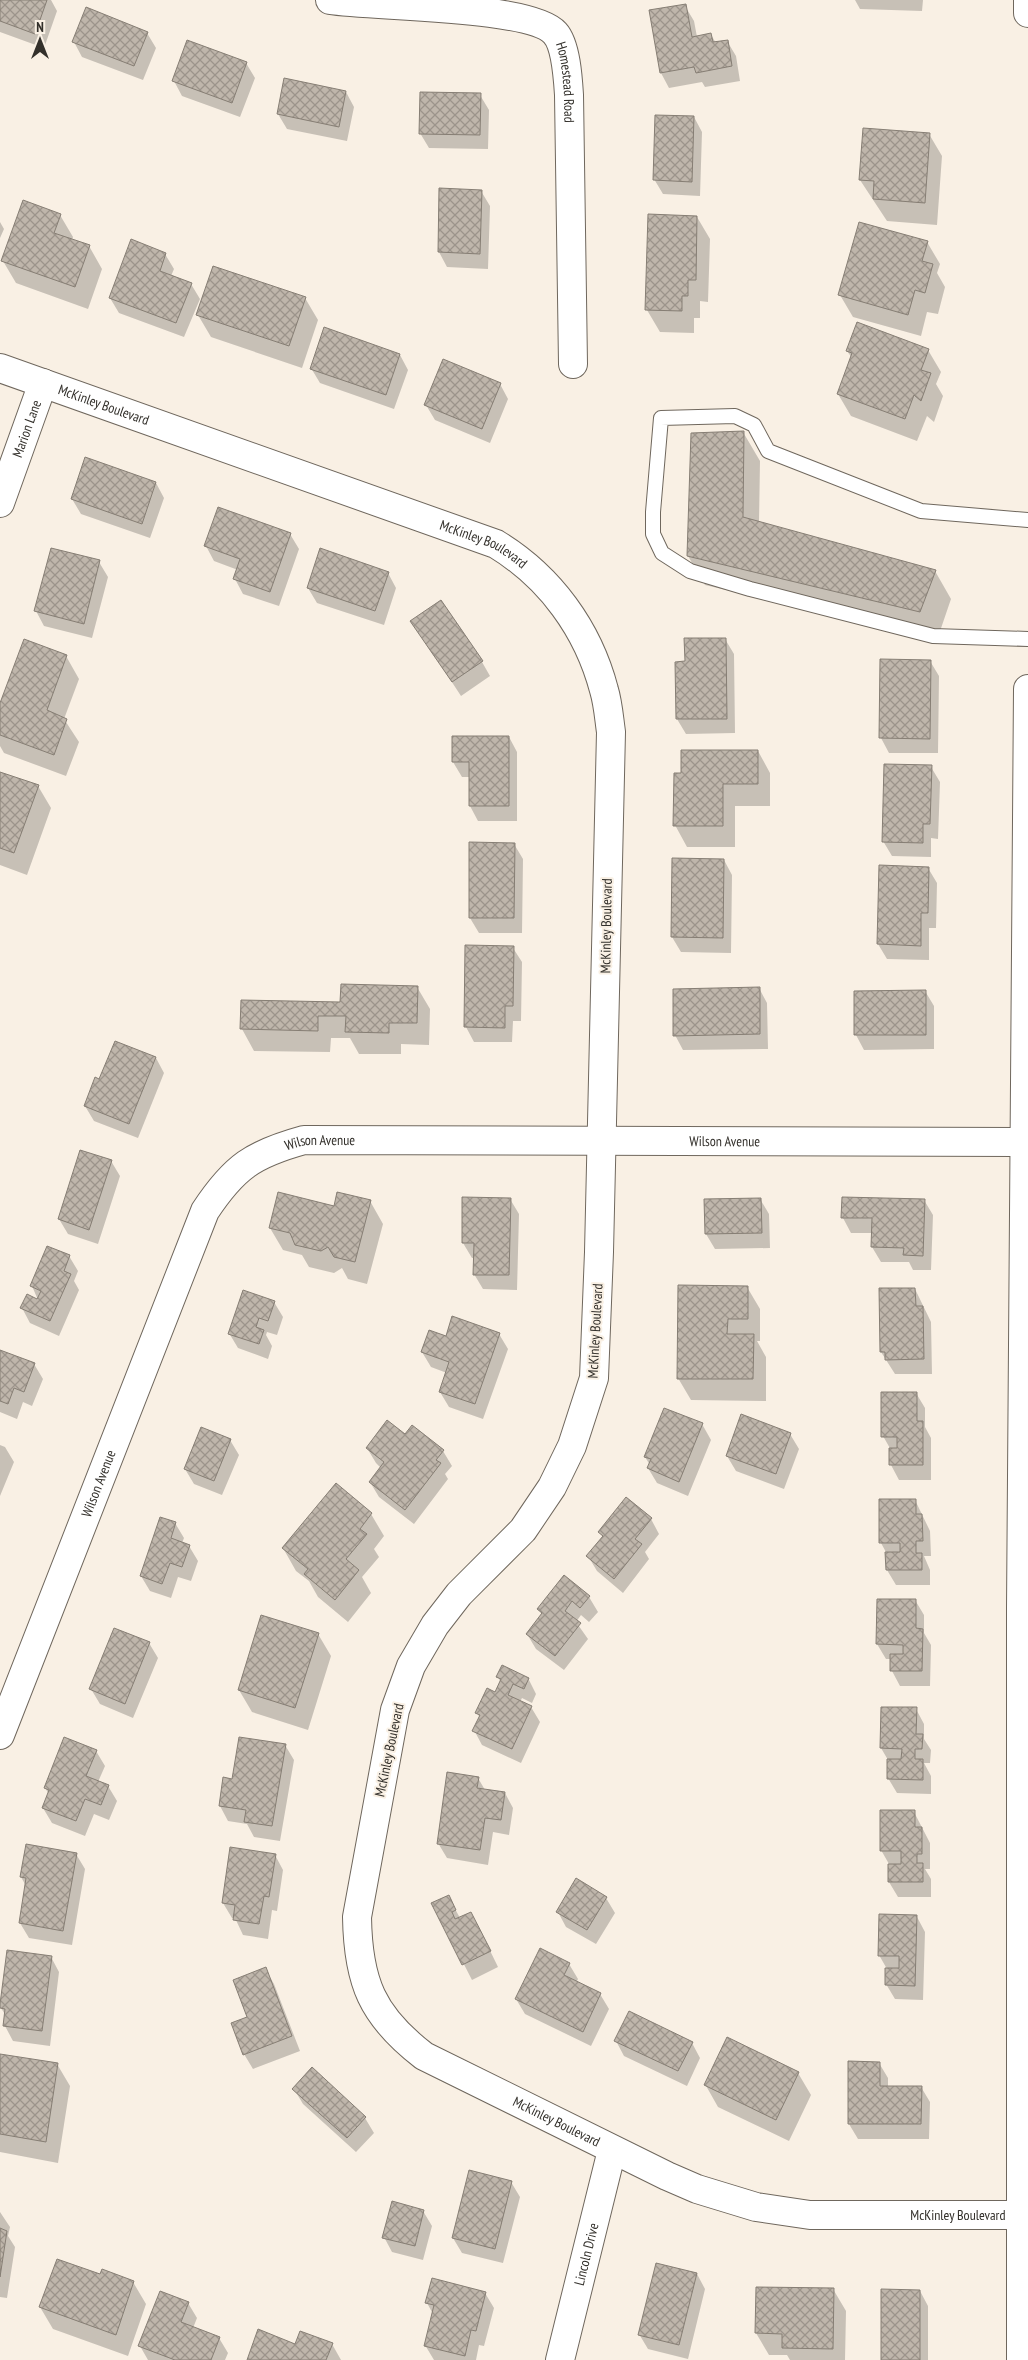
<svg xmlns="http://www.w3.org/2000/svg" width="1028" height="2360" font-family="'PT Sans Narrow',sans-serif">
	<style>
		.shadow { fill: #0003 }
		.building { fill: url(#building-cross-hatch); stroke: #867e74 }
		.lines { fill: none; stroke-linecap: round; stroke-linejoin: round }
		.lane-casing { stroke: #6f675d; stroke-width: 16 }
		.street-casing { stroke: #6f675d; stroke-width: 30 }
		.primary-casing { stroke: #6f675d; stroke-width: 30 }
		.lane { stroke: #fff; stroke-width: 14 }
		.street { stroke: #fff; stroke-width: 28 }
		.primary { stroke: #fff; stroke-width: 28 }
		.labels { text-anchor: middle; stroke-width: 4; stroke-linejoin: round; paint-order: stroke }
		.street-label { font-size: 14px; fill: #33302b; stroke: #f9f0e4 }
	</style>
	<defs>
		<pattern id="building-cross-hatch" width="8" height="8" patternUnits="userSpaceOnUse" patternTransform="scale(1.25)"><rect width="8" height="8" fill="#bfb6ab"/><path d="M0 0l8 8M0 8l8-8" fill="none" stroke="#9c948b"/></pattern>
	</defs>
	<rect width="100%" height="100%" fill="#f9f0e4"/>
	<path class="shadow" d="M0 0H51L57 11 44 48 0 32Z
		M855 0H923L922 11 860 9Z
		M685 6 694 21 697 37 711 35 716 43 727 41 736 56 740 81 705 87 702 82 669 88 661 73Z
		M147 33 156 48 143 80 82 57 74 42Z
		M246 63 255 78 240 117 182 96 174 81Z
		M346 92 354 107 347 141 287 129 278 114Z
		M480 95 489 110 488 149 429 148 420 133Z
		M694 117 702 132 700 196 663 194 654 179Z
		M929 134 942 156 937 225 887 221 860 180Z
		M441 190 481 191 490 206 488 269 447 267 439 252Z
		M60 215 73 237 72 240 89 246 102 269 88 309 16 283 3 261Z
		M649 215 697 217 710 239 708 302 700 301V318H694V333L660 332 647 310Z
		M0 222 4 229 0 238Z
		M927 242 940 264 937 273 945 287 938 314 927 312 921 336 853 317 840 295Z
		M165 254 174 269 171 276 191 284 200 299 184 337 119 313 110 298Z
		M305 298 318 320 302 368 211 337 198 315Z
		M928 350 941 372 936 384 943 396 934 422 927 416 917 441 851 416 838 394 852 358 847 351Z
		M400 355 408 370 394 409 320 383 311 368Z
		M500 384 508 399 490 443 435 420 426 405Z
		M743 432 760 461 759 523 935 571 951 599 937 640 705 585 688 556Z
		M156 483 164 498 150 538 81 514 72 499Z
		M290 534 299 549 279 606 243 594 235 579 238 570 214 561 206 546Z
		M99 562 108 577 92 638 44 626 36 611Z
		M388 573 396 588 384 625 317 603 308 588Z
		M412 621 482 662 490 676 461 696Z
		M725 639 734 654 735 733 686 734 677 719Z
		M66 656 79 679 64 719 79 742 66 776 4 753 0 746V706Z
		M930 661 939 676 938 753H889L881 738Z
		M453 737H509L517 752V821H478L470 806V777H462L453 762Z
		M758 751 770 773V806H735V847H687L675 825 682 774Z
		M931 767 940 782 938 839 931 838V857L892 856 883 841Z
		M0 773 38 786 51 808 27 875 0 865Z
		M471 843 514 844 523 859 522 933H479L470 918Z
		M724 860 732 875 731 953 681 952 672 937Z
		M928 868 937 883 936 928H929V960L887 959 878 944Z
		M513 948 522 962 521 1021H513L512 1042H474L466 1027Z
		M417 987 430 1009 429 1045 401 1044V1054H359L350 1038H331L330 1052 254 1051 242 1029Z
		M759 988 767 1003 768 1049 683 1050 675 1035Z
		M925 991 934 1006V1049L864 1050 856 1035Z
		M116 1042 156 1058 164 1073 138 1138 94 1121 85 1106 100 1081Z
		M111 1161 120 1176 98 1244 68 1234 59 1219Z
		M510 1199 519 1214 517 1290 483 1289 474 1274 475 1258H472L463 1243Z
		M760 1199 769 1214 770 1248 715 1249 706 1234Z
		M924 1200 933 1215 931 1270H913L909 1262H881L872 1247 873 1233H851L843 1218Z
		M370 1201 383 1224 367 1284 348 1279 342 1268 334 1273 309 1267 302 1255 283 1250 270 1228 335 1207Z
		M69 1256 78 1271 74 1281 79 1290 59 1336 30 1323 22 1308 38 1300 32 1286Z
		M747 1287 760 1309V1341H757L766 1357V1401L691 1400 678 1378Z
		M915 1289 931 1322 932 1374H895L881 1352Z
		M274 1302 283 1317 277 1335 267 1332 266 1335 272 1346 268 1359 238 1348 229 1333Z
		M499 1334 508 1349 483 1419 449 1407 440 1392 447 1373 431 1367 422 1352 446 1337Z
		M0 1351 34 1364 43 1379 32 1406 23 1402 17 1419 0 1412Z
		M916 1393 925 1408V1427L931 1438V1480H899L891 1465V1450L883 1436Z
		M702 1424 711 1440 688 1496 657 1483 648 1468 650 1465 645 1457Z
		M790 1434 799 1449 784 1489 736 1471 727 1456Z
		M405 1436 443 1451 452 1466 445 1474 448 1479 414 1524 379 1497 370 1482 381 1468 376 1463 367 1448Z
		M230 1440 239 1455 222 1495 194 1484 185 1469Z
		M0 1445 5 1447 14 1462 0 1496Z
		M336 1485 371 1514 384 1536 374 1549 379 1557 362 1577 371 1593 348 1622 318 1597 309 1581 296 1571 283 1548Z
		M915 1500 930 1531 931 1556H924L930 1570V1585H896L887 1570V1554L881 1543Z
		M651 1519 659 1534 645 1552 649 1559 623 1593 597 1571 588 1556 603 1538 600 1532Z
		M175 1523 184 1538 182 1543 189 1546 198 1561 191 1581 178 1577 171 1598 150 1591 141 1576Z
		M589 1597 598 1612 589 1622 581 1615 576 1622 588 1639 564 1670 536 1649 527 1634 542 1615 539 1609Z
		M915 1600 924 1615V1633L931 1645 930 1686H900L892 1671V1659H886L877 1644Z
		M318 1634 331 1656 308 1730 252 1712 239 1690Z
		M149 1643 158 1658 133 1718 100 1704 91 1689Z
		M498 1677 528 1678 536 1694 532 1703 522 1698 520 1702 531 1707 540 1722 521 1763 482 1745 474 1730 480 1718 477 1713 496 1693 501 1683Z
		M916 1709 924 1724V1739L931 1750 930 1763H924L931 1776V1794L897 1793 888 1778V1760L881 1748Z
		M285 1745 294 1760 280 1841 254 1837 247 1824 228 1821 220 1806 233 1780Z
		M96 1751 105 1766 98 1782 108 1786 117 1801 109 1820 94 1814 85 1836 52 1823 43 1808 49 1794 45 1788Z
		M478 1778 485 1790 505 1793 513 1808 509 1835 493 1832 488 1865 447 1858 438 1843Z
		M914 1812 930 1843V1869H925L931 1879V1897H898L889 1882V1864L881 1850Z
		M27 1846 76 1854 85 1869 72 1945 29 1938 20 1923 26 1886 21 1877Z
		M275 1855 283 1870 277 1911 272 1910 268 1939 243 1935 235 1918H232L223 1903Z
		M448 1896 460 1918 479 1928 498 1967 472 1980 433 1904Z
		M606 1898 615 1913 596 1944 566 1927 558 1912Z
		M917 1917 925 1932 923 2000 895 1999 886 1984 887 1969 879 1955Z
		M540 1950 569 1964 578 1979 576 1983 600 1994 609 2009 591 2046 525 2014 516 1999Z
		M51 1957 59 1972 50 2046 13 2041 5 2026 6 2016 1 2008Z
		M265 1969 274 1984 300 2051 253 2069 244 2054 249 2018Z
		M616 2041 692 2043 700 2058 687 2086 624 2056Z
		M0 2055 57 2064 70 2086 58 2163 0 2152Z
		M879 2063 888 2078V2087H921L930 2102 929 2139H858L849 2124Z
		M798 2073 811 2095 789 2141 718 2107 705 2084Z
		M294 2089 365 2118 374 2133 356 2152 303 2104Z
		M511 2182 520 2197 503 2263 462 2253 453 2238Z
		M423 2211 432 2226 423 2260 392 2252 384 2237Z
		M0 2212 10 2227 8 2236 15 2247 7 2298 0 2297Z
		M697 2274 705 2289 688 2359 648 2349 639 2334Z
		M101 2276 133 2282 146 2304 128 2356 53 2329 40 2307Z
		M833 2289 846 2311 845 2360H790L787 2355H769L756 2333Z
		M920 2291 928 2306V2360H882Z
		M485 2293 494 2308 484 2346 479 2345 476 2360H434L425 2345 433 2314 427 2303Z
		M188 2303 197 2318 193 2328 219 2338 228 2353 225 2360H148L140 2346Z
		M332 2344 341 2360H248L296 2345Z"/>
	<path class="building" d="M0 0H47L35 34 0 21Z
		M686 4 692 37 711 33 713 42 728 40 732 66 696 73 694 67 660 73 649 10Z
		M86 7 148 32 134 66 72 42Z
		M187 40 247 62 232 103 172 81Z
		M284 78 346 91 339 127 277 114Z
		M420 92 481 93 480 135 419 134Z
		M655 115 694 116 692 182 653 180Z
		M863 128 930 133 925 203 873 199 874 181 859 180Z
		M439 188 482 190 480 254 438 252Z
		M23 200 61 214 54 233 90 245 75 287 1 261Z
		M648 214 697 216 696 280H688V296H682V311L645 310Z
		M859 222 928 241 922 261 933 264 925 293 915 290 908 315 838 295Z
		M131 239 166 253 160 271 192 283 176 323 109 298Z
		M213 266 306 297 289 346 196 315Z
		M857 322 929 349 921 370 931 373 921 401 914 395 905 419 837 394 852 353 846 351Z
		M324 327 400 354 386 395 310 369Z
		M443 359 501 383 482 429 424 405Z
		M744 431 743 517 936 570 920 612 687 556 691 433Z
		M85 457 156 482 142 524 71 499Z
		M218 507 291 533 270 592 233 579 240 559 204 546Z
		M51 548 100 560 84 624 34 611Z
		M320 548 389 572 375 611 307 588Z
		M441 600 483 661 452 682 410 621Z
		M684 638H726L727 719H676L675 662 685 661Z
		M24 639 67 655 47 710 67 719 54 755 0 735V703Z
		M880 659 931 660 930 739 879 738Z
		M452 736H509V806H469V762H452Z
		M681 750H758V784H723V826H673L674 773H681Z
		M884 764 932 765 930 824H923V843L882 842Z
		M0 772 39 785 14 853 0 848Z
		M469 842 515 843 514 918H469Z
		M672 858 724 859 723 938 671 937Z
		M879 865 929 867 928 913H921V946L877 944Z
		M465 945 514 946 513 1006H505V1028L464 1027Z
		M341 984 418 986 417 1023H389V1033L345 1032 346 1016H318V1031L240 1029 241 1000 340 1002Z
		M760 987V1034L673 1036V989Z
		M926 990V1035H854V991Z
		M115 1041 156 1057 129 1124 84 1106 95 1077 99 1079Z
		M80 1150 112 1160 89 1230 58 1219Z
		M278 1192 334 1206 337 1192 371 1200 355 1262 334 1257 328 1247 321 1251 295 1245 290 1233 269 1228Z
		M462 1197 511 1198 509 1275H473L474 1243H462Z
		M842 1197 925 1199 923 1256 903 1255 904 1248 871 1247 872 1218H841Z
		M761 1198 762 1233 705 1234 704 1199Z
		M47 1246 70 1255 64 1271 71 1274 50 1321 20 1308 27 1294 37 1299 41 1291 30 1286Z
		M678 1285 748 1286V1319H728L727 1334H754L753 1379H677Z
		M879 1288H915L916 1306H923L924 1359 885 1360V1352H880Z
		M243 1290 275 1301 268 1321 259 1318 256 1327 264 1330 259 1344 228 1334Z
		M452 1316 500 1333 475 1404 439 1392 449 1362 421 1352 429 1330 446 1336Z
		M0 1350 35 1363 24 1392 14 1388 8 1404 0 1401Z
		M881 1392H917V1421H923V1465H889V1448H897V1437H881Z
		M664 1408 703 1423 679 1482 647 1468 651 1459 644 1457Z
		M741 1414 791 1433 776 1474 726 1456Z
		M387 1420 405 1434 412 1425 444 1450 436 1460 441 1463 405 1510 369 1482 384 1462 366 1448Z
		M201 1427 231 1439 214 1481 184 1469Z
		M336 1483 372 1513 360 1529 367 1534 346 1559 359 1570 335 1600 304 1574 308 1569 282 1548Z
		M626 1497 652 1518 635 1539 642 1544 614 1579 586 1556 603 1536 598 1532Z
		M879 1499H916V1514H922L923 1541H916V1553H922V1570H886L885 1552H900V1543H879Z
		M160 1517 176 1522 171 1538 190 1545 182 1567 170 1563 162 1584 140 1576Z
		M564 1575 590 1596 580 1608 572 1601 565 1611 581 1623 555 1656 526 1634 542 1613 537 1609Z
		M877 1599H916V1628L923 1629 922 1671H890V1654H903V1645L876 1644Z
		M261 1615 319 1633 295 1708 238 1690Z
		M114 1628 150 1642 125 1704 89 1689Z
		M502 1665 529 1678 524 1689 513 1684 508 1695 532 1706 512 1749 472 1731 480 1715 475 1713 487 1688 495 1692 501 1679 496 1677Z
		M881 1707H917L916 1734H923L922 1749H915V1759H923V1780L887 1779V1759H901L902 1749 880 1748Z
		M64 1737 97 1750 86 1776 109 1785 101 1805 85 1799 76 1821 42 1808 49 1790 44 1788Z
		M239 1737 286 1744 272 1826 244 1822 246 1810 219 1806 223 1777 232 1779Z
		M447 1772 479 1777 477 1788 505 1792 501 1820 485 1818 480 1850 437 1844Z
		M880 1810H915V1827H922V1854H917V1863H923V1882H888V1864H901V1851H880Z
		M26 1844 77 1853 63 1931 19 1923 26 1878 20 1877Z
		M230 1847 276 1854 269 1897 264 1896 259 1924 233 1920 235 1905 222 1903Z
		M576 1878 607 1897 587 1930 556 1912Z
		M449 1895 456 1910 452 1912 455 1919 471 1912 491 1951 462 1965 431 1903Z
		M879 1914 917 1915 915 1986 885 1985V1968H899V1956H878Z
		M540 1948 570 1963 564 1975 601 1993 583 2032 515 1999Z
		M7 1950 52 1956 42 2031 3 2026 5 2009 0 2008V2004Z
		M266 1967 292 2036 243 2055 231 2023 247 2017 233 1980Z
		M629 2011 693 2042 678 2071 614 2041Z
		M727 2037 799 2072 776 2120 704 2085Z
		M0 2054 58 2063 46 2142 0 2134Z
		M848 2061 880 2062V2086H922L921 2124H848Z
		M312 2067 366 2117 347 2138 292 2089Z
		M469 2170 512 2181 495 2249 452 2238Z
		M392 2201 424 2210 415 2246 382 2238Z
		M0 2228 7 2231 0 2277Z
		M57 2259 100 2274 102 2269 134 2281 116 2335 39 2307Z
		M656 2263 697 2273 679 2345 638 2335Z
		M432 2278 486 2292 476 2331 471 2330 465 2356 424 2346 434 2305 425 2303Z
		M756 2287 834 2288 833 2349 782 2348V2334L755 2333Z
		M881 2289 920 2290V2360H881Z
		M160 2291 189 2302 181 2322 220 2337 211 2360H175L138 2346Z
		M258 2329 295 2344 300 2331 333 2343 326 2360H247Z"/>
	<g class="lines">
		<defs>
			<path id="lane" d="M1028 520 921 511 768 451 754 425 735 416 661 418 653 512V534L662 553 690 571 750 589 933 636 1028 639"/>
			<g id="street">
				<path id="s1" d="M330 0C373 7 530 5 555 33 566 45 568 79 569 95L573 364"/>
				<path id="s2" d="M0 368 496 544C550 577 588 629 604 690 608 703 609 718 611 732L599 1252 594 1378 572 1446 552 1487 523 1530 459 1594 435 1625 411 1666 395 1710 357 1917C358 1982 372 2016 424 2056L667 2176 697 2189 756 2207 810 2215H1022"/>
				<path id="s3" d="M0 503 43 383"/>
				<path id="s4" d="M0 1735 205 1211C234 1167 253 1154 304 1140L1025 1142"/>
				<path id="s5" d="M560 2360 612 2150"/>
			</g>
			<path id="primary" d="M1028 0V13
				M1021 2360V1608L1028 689"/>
		</defs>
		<use href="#lane" class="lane-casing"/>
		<use href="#street" class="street-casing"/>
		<use href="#primary" class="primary-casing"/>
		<use href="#lane" class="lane"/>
		<use href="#street" class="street"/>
		<use href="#primary" class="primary"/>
	</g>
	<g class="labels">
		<g class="street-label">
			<text dy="5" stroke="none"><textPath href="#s1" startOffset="281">Homestead Road</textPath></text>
			<text dy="5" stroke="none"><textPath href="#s2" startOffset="110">McKinley Boulevard</textPath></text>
			<text dy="5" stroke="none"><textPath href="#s3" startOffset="79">Marion Lane</textPath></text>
			<text dy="5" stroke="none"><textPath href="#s2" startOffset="515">McKinley Boulevard</textPath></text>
			<text transform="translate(606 926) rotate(-89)" y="5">McKinley Boulevard</text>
			<text dy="5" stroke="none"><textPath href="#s4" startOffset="1109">Wilson Avenue</textPath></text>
			<text dy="5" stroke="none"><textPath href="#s4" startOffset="704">Wilson Avenue</textPath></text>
			<text transform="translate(595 1331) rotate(-87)" y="5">McKinley Boulevard</text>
			<text dy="5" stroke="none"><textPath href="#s4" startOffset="270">Wilson Avenue</textPath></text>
			<text transform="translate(389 1750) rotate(-78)" y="5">McKinley Boulevard</text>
			<text dy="5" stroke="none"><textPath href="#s2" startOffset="2314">McKinley Boulevard</textPath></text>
			<text dy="5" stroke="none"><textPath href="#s2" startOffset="2734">McKinley Boulevard</textPath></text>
			<text dy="5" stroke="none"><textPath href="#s5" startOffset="109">Lincoln Drive</textPath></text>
		</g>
	</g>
	<g transform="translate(40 40)" stroke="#f9f0e4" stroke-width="4" paint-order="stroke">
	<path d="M0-4L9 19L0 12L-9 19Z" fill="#33302b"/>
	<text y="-8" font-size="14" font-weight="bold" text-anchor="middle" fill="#33302b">N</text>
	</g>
</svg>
